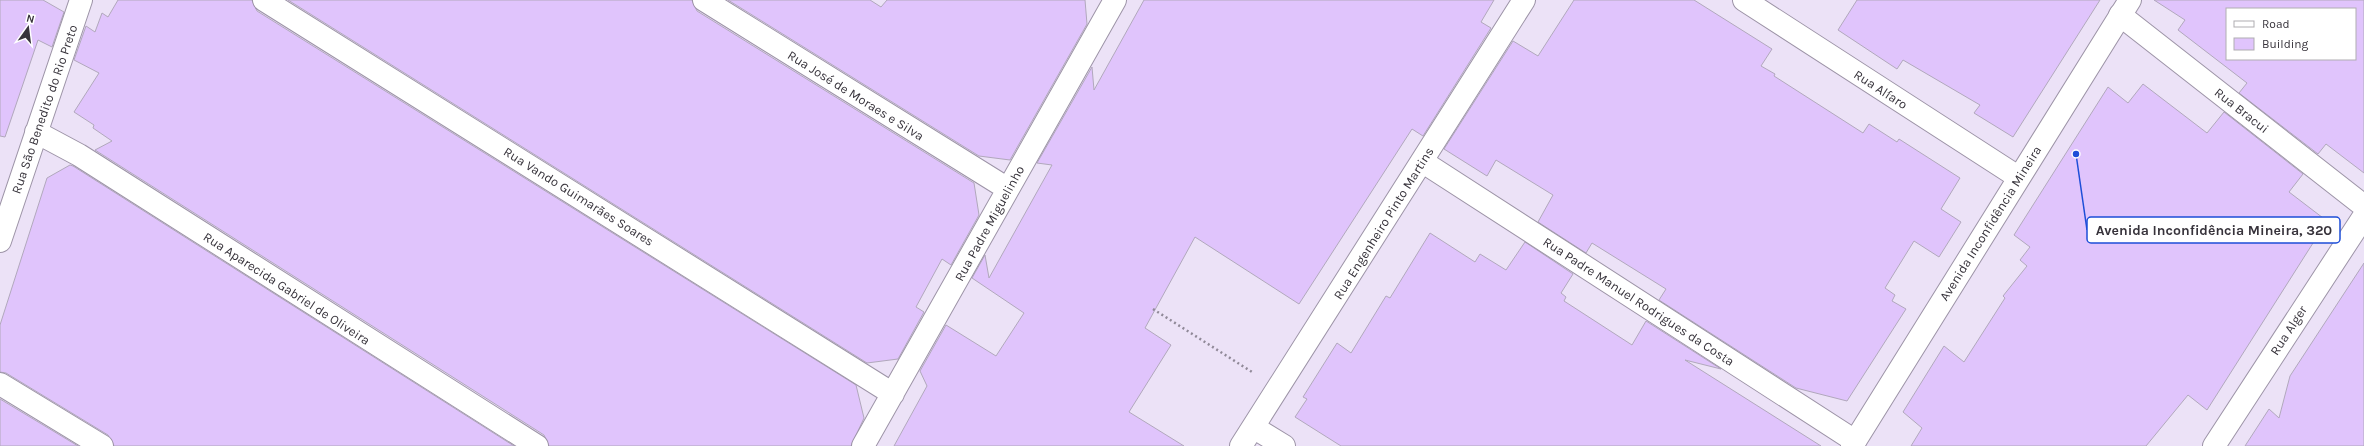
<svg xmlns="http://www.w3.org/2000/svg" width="2364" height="446" font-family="Karla,sans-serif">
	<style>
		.building { fill: #e0c4fc; stroke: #b1a8bc; fill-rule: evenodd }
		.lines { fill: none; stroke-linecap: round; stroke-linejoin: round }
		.street-casing { stroke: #9d94a7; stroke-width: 24 }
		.secondary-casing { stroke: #9d94a7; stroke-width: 24 }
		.path { stroke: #908998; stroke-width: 2.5; stroke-dasharray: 2 3; stroke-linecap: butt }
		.street { stroke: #fff; stroke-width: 22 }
		.secondary { stroke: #fff; stroke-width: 22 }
		.labels { text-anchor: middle; stroke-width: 3; stroke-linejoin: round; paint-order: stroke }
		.street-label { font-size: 13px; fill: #37333b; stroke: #fff }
		.leader { fill: none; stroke: #1d4ed8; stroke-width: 1.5 }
		.callout-dot { fill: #1d4ed8; stroke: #fff; stroke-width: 1.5 }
		.callout { fill: #fff; stroke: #1d4ed8; stroke-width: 1.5 }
		.callout-label { font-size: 14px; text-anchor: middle; font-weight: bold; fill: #37333b }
	</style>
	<rect width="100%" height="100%" fill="#ece2f7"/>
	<path class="building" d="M0 0H43L64 12 52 47 38 40 5 137 0 136Z
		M118 0H252L257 11 856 385 864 418 851 446H549L544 435 95 150 112 141 93 128 94 125 74 112 99 73 74 60 86 26 95 32 102 13 108 17Z
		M288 0H692L697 11 974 183 979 215 951 265 942 259 916 307 924 312 898 359 867 363Z
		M728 0H870L881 7 887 0H1085L1087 24 1010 160 979 156Z
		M1144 0H1494L1481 22 1491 28 1423 136 1412 129 1299 304 1195 237 1145 328 1171 345 1129 412 1184 446H894L927 386 920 371 946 325 996 356 1024 313 972 278 985 255 989 278 1052 165 1037 163 1092 67 1094 90Z
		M1574 0H1694L1772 49 1761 66 1775 74 1774 76 1863 133 1869 124 1897 142 1899 139 1960 178 1941 209 1961 222 1939 257 1914 241 1885 288 1895 295 1892 301 1906 309 1847 401 1796 388 1659 300 1666 289 1592 243 1586 253 1538 222 1553 195 1496 160 1487 176 1444 149 1513 41 1538 56Z
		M1857 0H2100L2013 137 1974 113 1980 105 1903 60 1897 69 1838 30Z
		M2154 0H2364V173L2326 144 2318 154 2239 93 2247 83 2178 30 2185 20ZM2227 9H2355V59H2227Z
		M2143 84 2207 133 2224 112 2303 174 2289 192 2327 221 2207 410 2188 395 2146 446H1911L1922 428 1903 412 1944 346 1964 362 2005 298 2003 296 2027 266 2020 260 2030 247 2014 235 2054 172 2108 87 2128 103Z
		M70 165 73 166 514 446H114L108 435 6 373 0 372V325L47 178Z
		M1430 233 1475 262 1480 254 1506 270 1525 242 1573 274 1561 293 1566 297 1564 301 1632 345 1646 321 1721 369 1685 360 1821 446H1341L1295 417 1307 399 1303 397 1337 343 1351 353 1386 296 1390 298Z
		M2364 263V446H2245L2269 409 2279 418 2290 376Z
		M0 399 78 446H0Z"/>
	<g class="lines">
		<defs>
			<path id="street" d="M264 0 893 394
				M704 0 1008 189
				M1744 0 2018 177
				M2120 15 2364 206
				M36 132 79 155 537 446
				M1423 162 1855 441
				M0 241 81 0
				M0 384 102 446
				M1253 427 1284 446
				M863 446 1115 0
				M1241 446 1524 0
				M2214 446 2364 216"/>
			<path id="secondary" d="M1852 446 2130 0"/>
		</defs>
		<use href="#street" class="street-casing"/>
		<use href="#secondary" class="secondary-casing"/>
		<path class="path" d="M1153 309 1252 372"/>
		<use href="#street" class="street"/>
		<use href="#secondary" class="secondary"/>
	</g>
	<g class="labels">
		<g class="street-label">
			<text transform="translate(1881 89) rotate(33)" y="5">Rua Alfaro</text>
			<text transform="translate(856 95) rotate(32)" y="5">Rua José de Moraes e Silva</text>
			<text transform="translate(44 109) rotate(-71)" y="5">Rua São Benedito do Rio Preto</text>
			<text transform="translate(2242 110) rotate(38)" y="5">Rua Bracui</text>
			<text transform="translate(579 196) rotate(32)" y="5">Rua Vando Guimarães Soares</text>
			<text transform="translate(989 223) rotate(-61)" y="5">Rua Padre Miguelinho</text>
			<text transform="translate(1383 223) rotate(-58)" y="5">Rua Engenheiro Pinto Martins</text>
			<text transform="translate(1990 223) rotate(-58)" y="5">Avenida Inconfidência Mineira</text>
			<text transform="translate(287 288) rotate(33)" y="5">Rua Aparecida Gabriel de Oliveira</text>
			<text transform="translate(1639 301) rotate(33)" y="5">Rua Padre Manuel Rodrigues da Costa</text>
			<text transform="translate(2288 330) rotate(-57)" y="5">Rua Alger</text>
		</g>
	</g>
	<path class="leader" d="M2076 154L2087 230"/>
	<circle class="callout-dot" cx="2076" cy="154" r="4"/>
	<rect class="callout" x="2087" y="217" width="253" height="26" rx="4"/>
	<g class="callout-label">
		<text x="2214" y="235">Avenida Inconfidência Mineira, 320</text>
	</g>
	<rect x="2226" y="8" width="130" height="52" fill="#ffffff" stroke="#afadb1"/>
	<rect x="2234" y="21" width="20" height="6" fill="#ffffff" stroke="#afadb1"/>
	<text x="2262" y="28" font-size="12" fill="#37333b">Road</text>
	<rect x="2234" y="38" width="20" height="12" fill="#e0c4fc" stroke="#afadb1"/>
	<text x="2262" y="48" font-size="12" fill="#37333b">Building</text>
	<g transform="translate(28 28) rotate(14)" stroke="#ffffff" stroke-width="3" paint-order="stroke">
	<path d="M0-3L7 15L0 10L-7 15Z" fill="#37333b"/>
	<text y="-6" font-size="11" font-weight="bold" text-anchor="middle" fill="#37333b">N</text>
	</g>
</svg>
